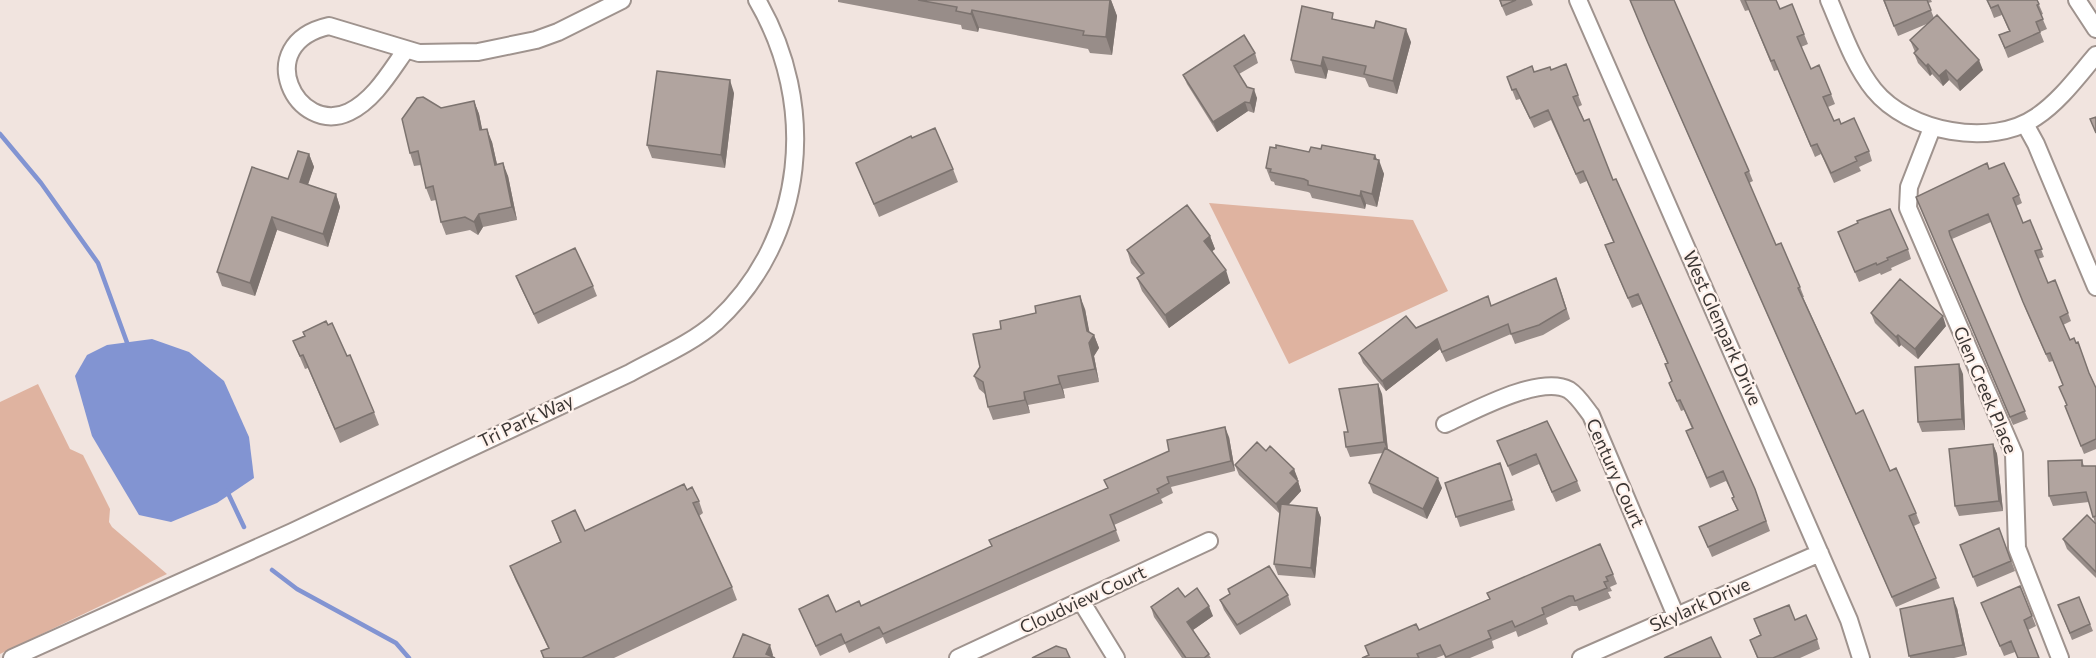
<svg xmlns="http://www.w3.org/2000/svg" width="2096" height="658" font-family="Commissioner,sans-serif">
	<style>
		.green { fill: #dfb3a0 }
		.water { fill: #8294d2 }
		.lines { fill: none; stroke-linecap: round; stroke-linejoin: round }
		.stream { stroke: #8294d2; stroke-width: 4.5 }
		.minor-casing { stroke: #9f938e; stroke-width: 20 }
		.minor { stroke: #fff; stroke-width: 16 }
		.wall { fill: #988d89 }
		.shaded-wall { fill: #7c736f }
		.building { fill: #b1a49f; stroke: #7c736f; stroke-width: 1.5 }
		.labels { text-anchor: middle; stroke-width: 4.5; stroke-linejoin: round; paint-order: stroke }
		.street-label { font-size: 18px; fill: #3b3634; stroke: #fff2ec }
	</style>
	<rect width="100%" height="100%" fill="#f1e4df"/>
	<path class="green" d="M1209 203 1413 220 1448 291 1289 364Z
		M38 384 70 449 83 455 110 509 109 522 112 527 167 574 0 654V402Z"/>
	<path class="water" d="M152 339 189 352 224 381 249 437 254 478 217 503 171 522 139 515 92 436 75 376 87 355 107 345Z"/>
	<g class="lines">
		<path class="stream" d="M0 134 41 183 98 263 129 348
			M227 491 244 527
			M272 570 297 589 396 643 409 658"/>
		<defs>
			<path id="minor" d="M1578 0 1849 620 1861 658
				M1829 0C1842 30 1853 64 1874 90 1908 132 1991 148 2036 117 2060 101 2078 76 2096 55
				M2077 0 2096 29
				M405 51C390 72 374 100 349 112 297 137 250 44 329 26L419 53 478 52 536 40 558 32 622 0
				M2025 124 2036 144 2096 287
				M1932 128 1909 187 1908 208 2014 454 2017 548 2060 658
				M1445 424C1472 412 1540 374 1569 390 1578 396 1584 406 1591 415L1676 616
				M1081 601 1116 658
				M12 658 292 532 630 373C659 357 691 344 716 322 807 238 818 104 757 0
				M958 658 1209 541
				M1581 658 1820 553"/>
		</defs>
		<use href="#minor" class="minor-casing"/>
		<use href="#minor" class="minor"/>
	</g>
	<path class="wall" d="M838 0H1111L1117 16 1112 55 1090 53 1088 49 979 28 978 32 962 29 961 25 838 2Z
		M1499 0H1531L1533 5 1506 16Z
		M1630 0H1674L1749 171 1753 181 1749 183 1776 245 1800 287 1804 297H1803L1856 414 1890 471 1916 513 1920 523 1914 526 1940 588 1896 607 1652 53Z
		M1740 0H1776L1780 9 1804 34 1808 44 1801 47 1811 69 1831 94 1835 104 1828 107 1834 121 1841 124 1869 151 1872 161 1859 167 1861 171 1834 183 1821 154 1815 157 1778 70 1774 71 1749 10 1745 11Z
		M1883 0H1931L1932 2 1928 3 1934 18 1983 70 1960 91 1949 80 1943 86 1932 74 1930 76 1918 63 1914 53 1915 52 1910 40 1929 23 1898 36Z
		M1987 0H2037L2043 14 2041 15 2047 29 2040 32 2044 42 2008 58 1999 35 2009 31 2002 15 1994 18Z
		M1335 20 1411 42 1397 94 1369 87 1365 78 1328 70 1326 79 1295 73 1291 60Z
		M1255 53 1258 63 1239 74 1247 87 1257 98 1254 113 1248 111 1217 132 1187 84 1183 75Z
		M1566 64 1582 105 1578 107 1613 180 1755 489 1770 531 1712 557 1699 527 1737 510 1732 498 1734 497 1726 481 1710 488 1686 431 1692 429 1684 410 1681 411 1673 393 1669 383 1672 382 1665 364 1667 363 1642 304 1632 308 1609 256 1605 245 1613 242 1587 181 1580 184 1551 120 1534 128 1520 99 1516 100 1507 77 1534 72 1551 70Z
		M734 93 725 168 652 158 647 145Z
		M474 101 479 114 482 130 492 142 497 164 508 176 517 220 483 227 478 235 470 230 446 235 441 222 436 200 431 201 426 188 421 165 414 166 410 153 441 108Z
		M912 138 953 169 958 182 879 217 856 163Z
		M1321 149 1375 155 1384 174 1377 207 1366 204 1365 209 1312 198 1310 193 1308 192 1275 185 1274 182 1271 181 1266 168 1309 152Z
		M309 154 314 167 308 185 336 194 340 207 328 247 277 230 255 296 222 286 217 272 288 179Z
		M1989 169 2019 195 2022 203 2016 206 2023 223 2030 220 2044 257 2038 259 2048 283 2068 313 2071 321 2063 325 2070 340 2090 374 2096 388V449L2084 454 2065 406 2066 405 2063 385 2053 361 2049 362 2026 310 1991 222 1952 239V242L2028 419 2013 425 1916 197Z
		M1838 232 1908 249 1911 259 1891 268 1892 270 1881 275 1880 273 1859 282Z
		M1210 236 1215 249 1212 251 1230 283 1169 328 1142 291 1137 278 1141 275 1131 263 1127 250Z
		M516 276 593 286 597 296 538 324 520 286Z
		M1560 288 1570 319 1543 335 1515 344 1511 334 1446 362 1440 349 1386 391 1363 363 1359 353 1416 328Z
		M1085 309 1089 332 1094 335 1099 348 1094 356 1099 382 1063 389 1065 398 1028 405 1030 413 993 420 988 407 985 394 979 389 974 376 980 367 1001 329Z
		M1871 313 1946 326 1918 359 1901 345 1899 347 1875 323Z
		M303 332 374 412 379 425 340 443 308 368 305 369 293 341 304 336Z
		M1963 374 1965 430 1922 432 1918 422Z
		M1382 394 1388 449 1442 488 1427 519 1373 493 1369 483 1383 453 1350 457 1346 447Z
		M1547 421 1577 481 1581 491 1556 502 1539 464 1512 476 1497 441Z
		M1229 437 1235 471 1171 487 1173 493 1161 499 1163 503 1114 525 1120 541 886 644 883 637 849 653 845 644 820 656 799 609 836 612 861 606 992 546 989 540 1108 488 1104 480Z
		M1993 444 1997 454 2003 511 1959 516 1955 506Z
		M1266 451 1294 469 1301 491 1288 505 1317 508 1321 518 1315 578 1278 575 1274 564 1280 514 1239 475 1235 465Z
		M2082 460 2084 466H2096V578L2067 549 2063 539 2095 523 2089 502 2053 506 2049 496Z
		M1500 463 1515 510 1460 527 1445 483Z
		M687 490 699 501 703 513 699 516 732 587 737 600 614 658H543L541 651 548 648 515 579 510 566 560 542 552 521 585 531Z
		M1999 528 2015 571 1977 587 1960 545Z
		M1613 574 1617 584 1610 587 1612 591 1608 592 1611 598 1579 611 1577 606H1572L1546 618 1548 624 1518 637 1516 631 1492 641 1494 648 1470 658H1445L1444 655 1436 658H1362L1368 655 1365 646 1419 630Z
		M1228 589 1288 595 1291 605 1240 635 1224 610 1220 600 1230 594Z
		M1185 597 1213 616 1193 630 1211 658H1182L1154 617 1151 607Z
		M2079 597 2093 631 2072 640 2058 605Z
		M1981 603 2032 616 2036 626 2028 630 2015 652 2004 656Z
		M1957 608 1967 655 1954 658H1910L1900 609Z
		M1754 619 1795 620 1817 639 1820 649 1800 658H1757L1750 640 1760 635Z"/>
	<path class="shaded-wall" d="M1110 0H1111L1117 16 1112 55 1106 37Z
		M972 10 979 28 978 32 971 14Z
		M1406 29 1411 42 1397 94 1393 81Z
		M1323 57 1328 70 1326 79 1321 66Z
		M1979 60 1983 70 1960 91 1957 81Z
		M1928 64 1932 74 1930 76 1926 66Z
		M1946 70 1949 80 1943 86 1939 76Z
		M730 80 734 93 725 168 721 155Z
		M1254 89 1257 98 1254 113 1250 103Z
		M474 101 479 114 485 143 480 130Z
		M1245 102 1248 111 1217 132 1213 122Z
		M487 129 492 142 500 178 495 165Z
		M309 154 314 167 304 195 300 182Z
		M1375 155 1378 164 1379 160 1384 174 1377 207 1372 194Z
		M503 163 508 176 517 220 512 207Z
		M1361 191 1366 204 1365 209 1360 196Z
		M336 194 340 207 328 247 323 234Z
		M479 214 483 227 478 235 474 222Z
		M272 217 277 230 255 296 250 283Z
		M1210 236 1215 249 1209 254 1204 241Z
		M1226 270 1230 283 1169 328 1165 315Z
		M1080 296 1085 309 1091 340 1094 335 1099 348 1094 356 1099 382 1095 369Z
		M1943 316 1946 326 1918 359 1915 349Z
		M1898 335 1901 345 1899 347 1896 337Z
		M1437 339 1440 349 1386 391 1382 381Z
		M1959 364 1963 374 1965 430 1962 419Z
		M1058 376 1063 389 1065 398 1060 384Z
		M1378 384 1382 394 1388 452 1384 442Z
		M1024 392 1028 405 1030 413 1025 400Z
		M1225 427 1229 437 1235 471 1231 461Z
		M1993 444 1997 454 2003 511 1999 501Z
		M1294 469 1298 479 1294 483 1290 473Z
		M1438 478 1442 488 1427 519 1423 509Z
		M1298 481 1301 491 1280 514 1276 504Z
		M1317 508 1321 518 1315 578 1311 568Z
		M1953 598 1957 608 1967 655 1963 645Z
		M1209 606 1213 616 1190 632 1187 622Z
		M770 645 773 655 772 658 766 654Z"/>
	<path class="building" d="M918 0H1110L1106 37 1083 35 1084 31 972 10 971 14 956 11 957 7Z
		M1500 0H1516L1502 6Z
		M1630 0H1674L1749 171 1745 173 1757 201 1776 245 1781 243 1800 287 1798 288 1856 414 1863 410 1890 471 1896 468 1916 513 1909 516 1936 578 1892 597 1648 43Z
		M1745 0H1776L1780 9 1792 4 1804 34 1797 37 1811 69 1819 65 1831 94 1823 97 1834 121 1839 119 1841 124 1854 118 1869 151 1855 157 1857 161 1831 173 1817 144 1811 146 1774 60 1771 61Z
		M1884 0H1927L1931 10 1894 26Z
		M1987 0H2037L2039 4 2037 5 2043 19 2036 22 2040 32 2005 48 1999 35 2010 31 1998 5 1991 8Z
		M1302 6 1333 13 1332 19 1374 28 1376 21 1406 29 1393 81 1364 74 1366 66 1323 57 1321 66 1291 60Z
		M1937 15 1979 60 1957 81 1946 70 1939 76 1928 64 1926 66 1914 53 1918 49 1910 40Z
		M1244 35 1255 53 1234 66 1247 87 1254 89 1250 103 1245 102 1213 122 1183 75Z
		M1566 64 1578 95 1573 97 1584 121 1589 119 1613 180 1616 179 1755 489 1766 521 1708 547 1699 527 1738 510 1732 498 1734 497 1723 471 1707 478 1686 431 1693 428 1680 400 1677 401 1669 383 1672 381 1665 364 1668 363 1638 294 1628 298 1605 245 1614 242 1583 171 1576 174 1548 110 1530 118 1516 89 1512 90 1507 77 1532 66 1534 72 1550 67 1551 70Z
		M657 71 730 80 721 155 647 145Z
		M423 97 441 108 474 101 480 130 487 129 495 165 503 163 512 207 479 214 474 222 465 217 441 222 433 186 426 188 418 151 410 153 402 119 417 98Z
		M2096 117V133L2090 119Z
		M935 128 953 169 874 204 856 163 911 136 912 138Z
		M1276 145 1309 152 1311 147 1321 149 1322 145 1375 155 1374 159 1379 160 1372 194 1361 191 1360 196 1308 185V181L1304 179 1270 172 1271 169 1266 168 1270 147 1276 148Z
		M298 151 309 154 300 182 336 194 323 234 272 217 250 283 217 272 252 167 288 179Z
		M1987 163 1989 169 2004 163 2019 195 2013 198 2023 223 2030 220 2042 249 2035 251 2048 283 2055 280 2068 313 2060 317 2070 340 2074 338 2076 343 2078 342 2089 373 2096 388V439L2081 446 2065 406 2067 405 2059 387 2063 385 2050 353 2046 354 2023 302 1988 214 1949 231 1950 235 2025 411 2010 417 1916 197Z
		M1187 205 1210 236 1204 241 1226 270 1165 315 1137 278 1144 273 1127 250Z
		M1890 209 1908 249 1887 258 1888 260 1877 265 1876 263 1855 272 1838 232 1858 223 1857 221Z
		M575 248 593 286 534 314 516 276Z
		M1556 278 1566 309 1539 325 1511 334 1508 324 1442 352 1437 339 1382 381 1359 353 1406 316 1416 328 1488 296 1491 306Z
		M1900 279 1943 316 1915 349 1898 335 1896 337 1871 313Z
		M1080 296 1087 331 1094 335 1089 343 1095 369 1058 376 1060 384 1024 392 1025 400 988 407 983 382 974 376 980 367 973 334 1001 329 1000 321 1036 313 1035 306Z
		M326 321 328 325 332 323 347 356 350 355 374 412 335 429 303 355 300 356 293 341 305 336 303 332Z
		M1959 364 1962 419 1918 422 1915 367Z
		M1378 384 1384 442 1346 447 1344 432H1348L1339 389Z
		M1547 421 1577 481 1552 492 1536 454 1508 466 1497 441Z
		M1225 427 1231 461 1167 477 1169 483 1157 489 1159 493 1110 515 1116 530 883 634 879 627 845 643 841 634 816 646 799 609 828 595 836 612 859 601 861 606 992 546 989 540 1108 488 1104 480 1169 451 1167 440Z
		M1257 442 1266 451 1270 446 1294 469 1290 473 1298 481 1276 504 1235 465Z
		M1993 444 1999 501 1955 506 1949 449Z
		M1385 448 1438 478 1423 509 1369 483Z
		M2082 460V466H2096V516L2093 517 2086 492 2049 496 2048 461Z
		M1500 463 1512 500 1456 517 1445 483Z
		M684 484 687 490 692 487 699 501 693 503 732 587 582 658H544L541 651 549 648 510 566 561 542 552 521 575 510 585 531Z
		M1281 504 1317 508 1311 568 1274 564Z
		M2087 515 2096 524V572L2063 539Z
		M1999 528 2011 561 1973 577 1960 545Z
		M1600 544 1613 574 1606 577 1608 581 1604 582 1607 588 1575 601 1573 596H1569L1542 608 1544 614 1515 627 1512 621 1488 631 1491 638 1446 657 1440 645 1417 654 1419 658H1362L1369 655 1365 646 1416 624 1419 630 1490 599 1487 593Z
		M1269 566 1288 595 1237 625 1220 600 1230 594 1228 589Z
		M2020 586 2032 616 2024 620 2039 658H2018L2011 641 2000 646 1981 603Z
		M1178 588 1185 597 1197 588 1209 606 1187 622 1209 654 1204 658H1186L1151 607Z
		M2079 597 2090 624 2070 633 2058 605Z
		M1953 598 1963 645 1909 656 1900 609Z
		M1789 605 1795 620 1806 615 1817 639 1773 658H1758L1750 640 1761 635 1754 619Z
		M743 634 770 645 766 654 775 658H733Z
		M1711 637 1721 658H1664Z
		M1056 646 1066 649 1070 658H1032Z"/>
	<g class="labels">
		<g class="street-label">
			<text transform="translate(1722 328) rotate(66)" y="6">West Glenpark Drive</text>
			<text transform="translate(1985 390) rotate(67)" y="6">Glen Creek Place</text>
			<text transform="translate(526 421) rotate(-25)" y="6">Tri Park Way</text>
			<text transform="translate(1615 473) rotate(66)" y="6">Century Court</text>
			<text transform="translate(1083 600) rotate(-25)" y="6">Cloudview Court</text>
			<text transform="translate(1700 605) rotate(-24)" y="6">Skylark Drive</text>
		</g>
	</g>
</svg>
